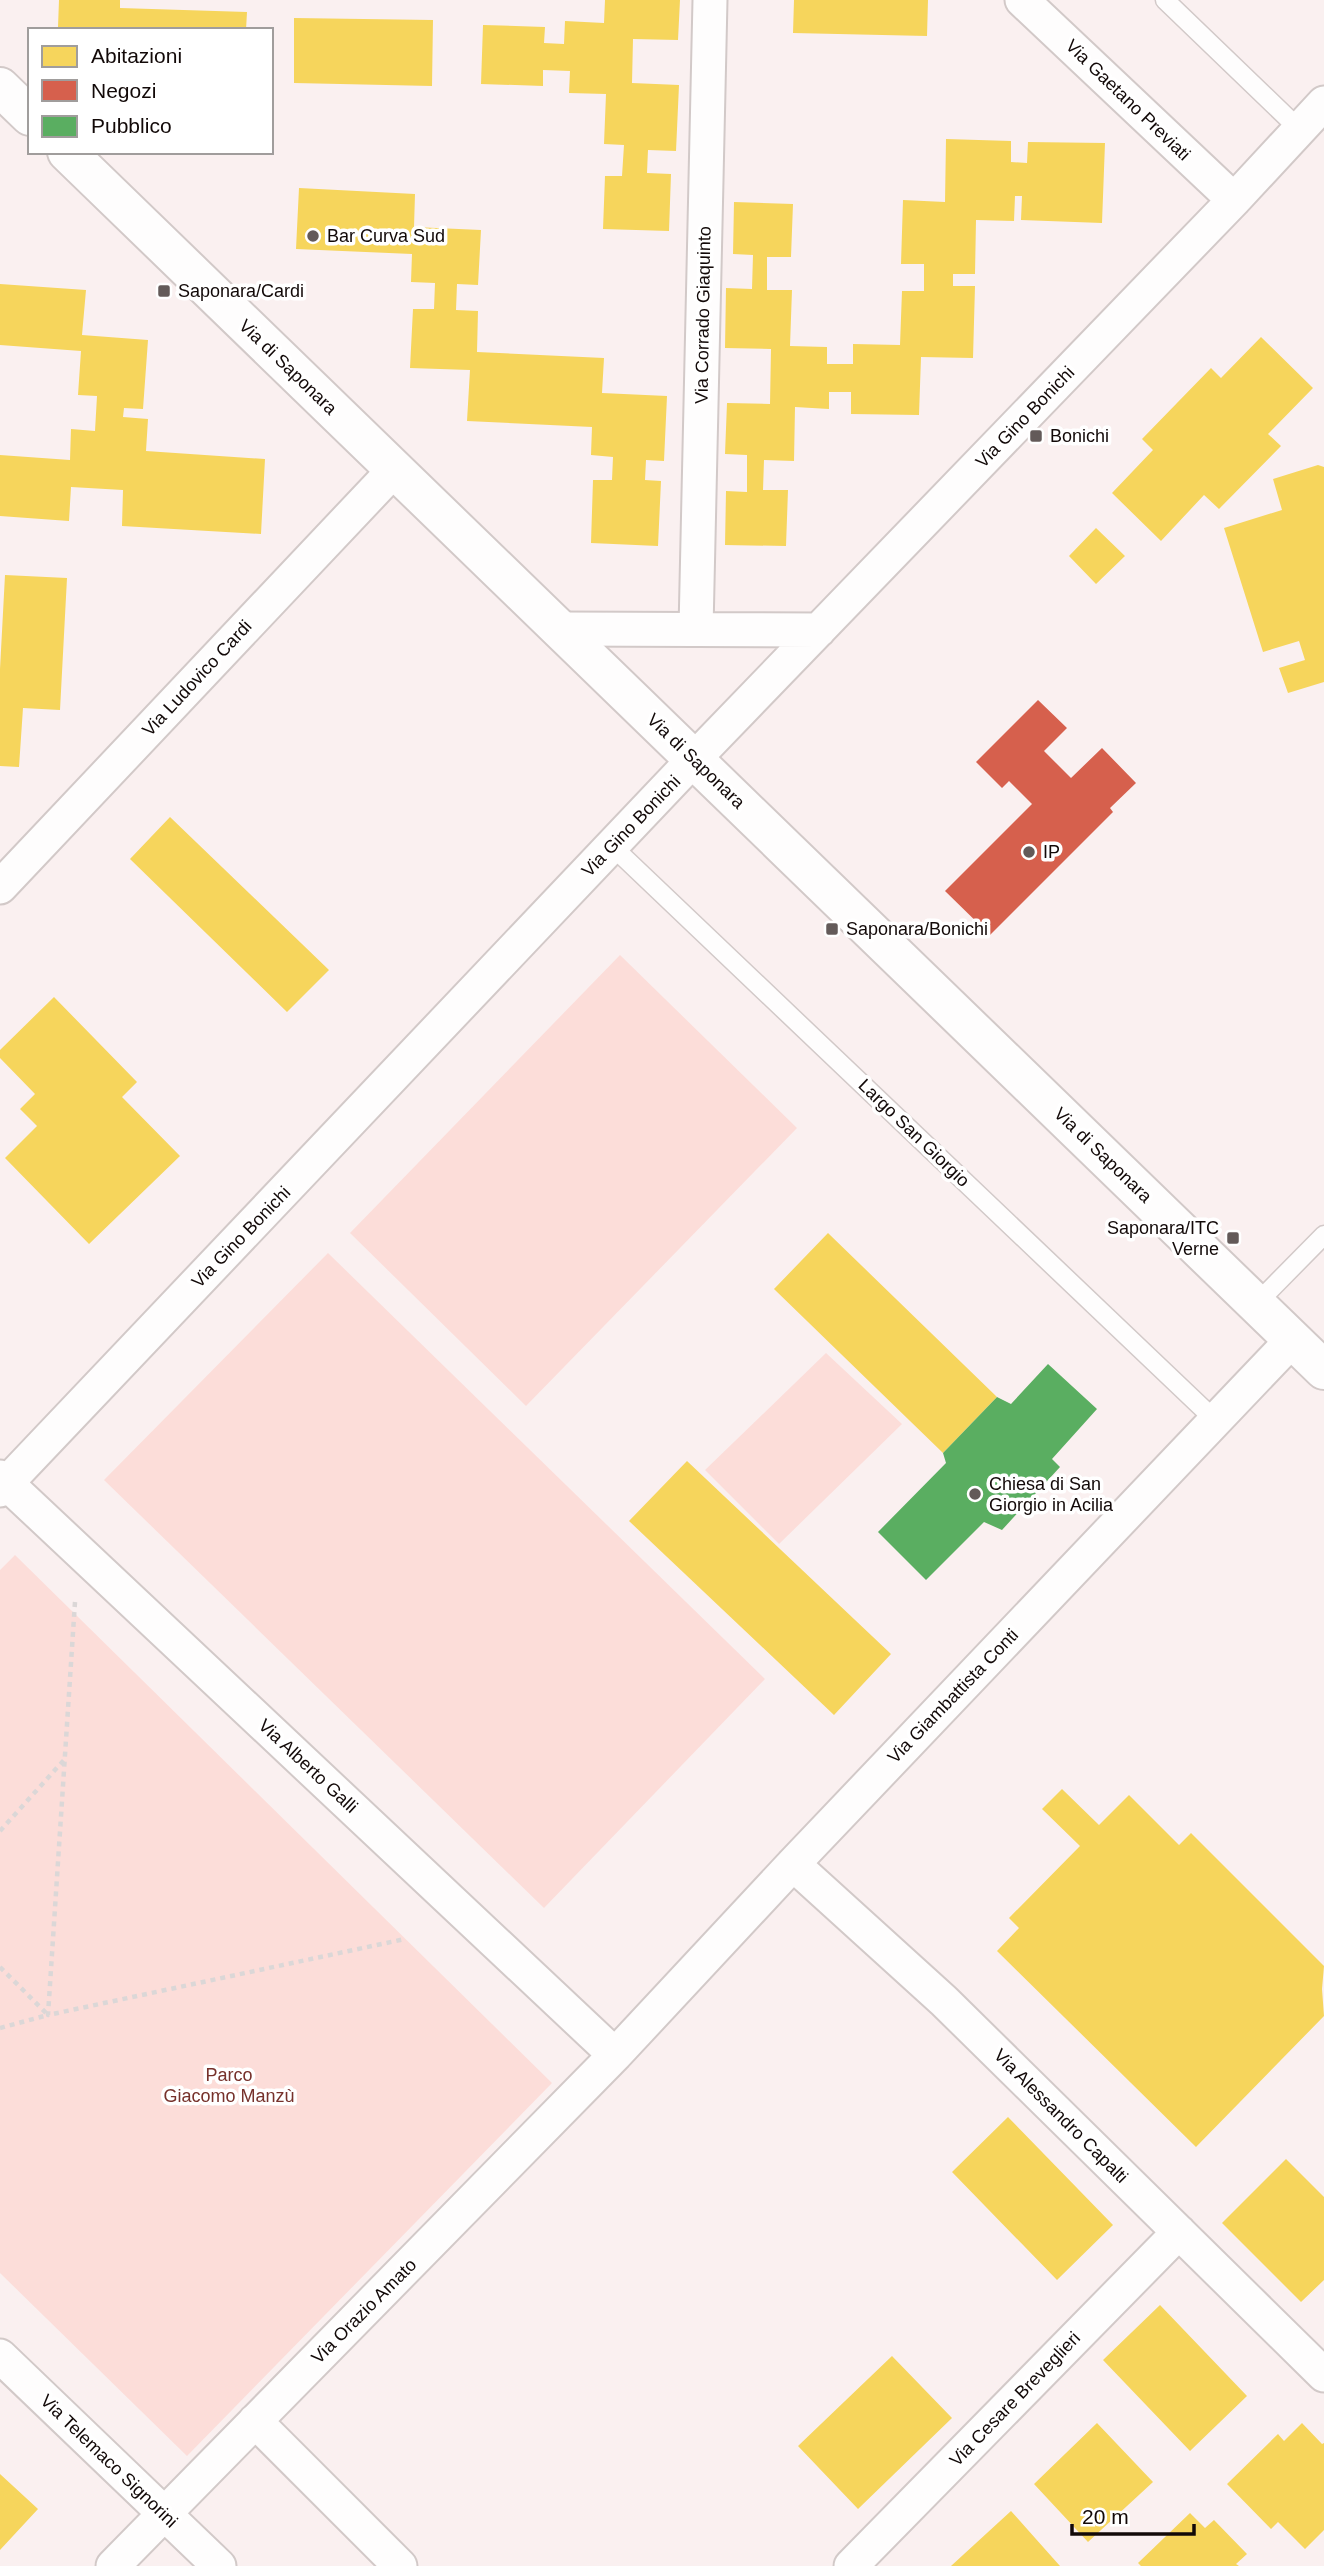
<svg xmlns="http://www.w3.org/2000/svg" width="1324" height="2566" font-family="Arial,sans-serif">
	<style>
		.green { fill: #fcddd9 }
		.homes { fill: #f6d55c }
		.shops { fill: #d6604d }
		.public { fill: #5aae61 }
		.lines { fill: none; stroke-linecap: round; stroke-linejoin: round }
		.service-casing { stroke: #d2c9c8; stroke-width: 21 }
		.minor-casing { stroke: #d2c9c8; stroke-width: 37 }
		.tertiary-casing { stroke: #d2c9c8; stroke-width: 42 }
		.path { stroke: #dbd7d7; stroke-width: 4.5; stroke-dasharray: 5 5; stroke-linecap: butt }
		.service { stroke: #fefdfd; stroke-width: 18 }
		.minor { stroke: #fefdfd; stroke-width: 33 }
		.tertiary { stroke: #fefdfd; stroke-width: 38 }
		.poi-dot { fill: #635a59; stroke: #fff; stroke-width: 2.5 }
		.labels { text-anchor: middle; stroke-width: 7; stroke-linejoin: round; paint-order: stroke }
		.street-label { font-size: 18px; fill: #120908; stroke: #fff }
		.poi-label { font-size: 18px; fill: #120908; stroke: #fff; text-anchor: start }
		.park-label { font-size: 18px; fill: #76312b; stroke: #fff }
	</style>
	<rect width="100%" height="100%" fill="#faf0f0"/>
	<path class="green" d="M620 955 797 1128 526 1406 350 1233Z
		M328 1253 765 1679 544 1908 104 1480Z
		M826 1353 902 1424 779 1544 705 1470Z
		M15 1555 552 2083 187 2456 0 2273V1570Z"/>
	<path class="homes" d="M59 0H120V8L247 12 246 30H115L58 27Z
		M605 0H680L678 40 633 39 632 83 679 85 676 151 648 150 647 173 671 174 669 231 603 229 605 176H622L624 145 604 144 606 94 569 93 570 71 543 70V86L481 84 483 25 545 27 544 43 564 44 565 21 604 23Z
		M794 0H928L927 36 793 33Z
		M294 18 433 20 432 86 294 83Z
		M946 139 1011 141V162L1027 163 1028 142 1105 143 1102 223 1021 220 1022 196H1015L1014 221 976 220 975 274H953V286H975L973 358 921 357 919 415 851 414V392H829V409L795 407 794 461 764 460 763 490H788L786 546 725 545 726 491 747 492V455L725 454 727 403 770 404 771 349 725 348 726 288 752 289 753 255 733 254 734 202 793 204 791 257H767V290H792L790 346 827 347V364H853V344L900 345 902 291H924V264H901L903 200 945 202Z
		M299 188 415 194 414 227 481 230 478 285 457 284 456 310 478 311 477 352 604 358 602 393 667 396 664 461 646 460 645 480 661 481 658 546 591 543 593 480H612L613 457 591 455 592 427 467 421 470 370 410 368 413 309H434L435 283 411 282 412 254 296 249Z
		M0 284 86 290 82 335 148 340 143 409 124 408 123 417 148 419 146 451 265 459 261 534 122 526 123 490 71 487 69 521 0 516V455L70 460 71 429 95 431 97 396 78 395 81 351 0 345Z
		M1261 337 1313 388 1268 434 1281 446 1219 509 1204 495 1161 541 1112 493 1153 450 1142 439 1211 368 1221 378Z
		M1318 465 1324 467V682L1288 693 1279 668 1305 660 1299 641 1263 652 1224 528 1282 510 1273 479Z
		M1096 528 1125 556 1096 584 1069 556Z
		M5 575 67 578 60 710 23 708 19 767 0 766V669Z
		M170 817 329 970 287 1012 130 859Z
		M54 997 137 1082 122 1097 180 1156 89 1244 5 1158 37 1126 20 1109 35 1094 0 1058V1050Z
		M828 1233 997 1397 943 1453 774 1289Z
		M687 1461 891 1654 834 1715 629 1521Z
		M1062 1789 1099 1825 1129 1795 1179 1845 1191 1833 1324 1966 1322 1989 1324 2016 1196 2147 997 1951 1019 1928 1009 1918 1080 1846 1042 1809Z
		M1008 2117 1113 2225 1057 2280 952 2172Z
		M1286 2159 1324 2197V2280L1301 2302 1222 2223Z
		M1160 2305 1247 2396 1190 2451 1103 2360Z
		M892 2356 952 2418 858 2509 798 2446Z
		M1097 2423 1153 2482 1088 2542 1034 2484Z
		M1302 2423 1322 2444 1324 2443V2530L1305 2549 1278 2522 1271 2529 1227 2484 1278 2434 1284 2441Z
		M0 2474 38 2509 0 2550Z
		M1011 2511 1060 2566H951Z
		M1190 2513 1205 2528 1214 2520 1247 2554 1236 2564 1239 2566H1141L1138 2563Z"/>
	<path class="shops" d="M1038 700 1067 728 1044 751 1071 778 1102 748 1136 783 1110 808 1113 812 990 935 945 891 1032 804 1009 781 1002 788 976 762Z"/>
	<path class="public" d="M1048 1364 1097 1409 1052 1459 1060 1467 1002 1530 984 1522 926 1580 878 1532 946 1463 943 1453 997 1397 1011 1404Z"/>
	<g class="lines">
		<defs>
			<path id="service" d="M1165 0 1299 129
				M612 846 1216 1421
				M1257 1303 1324 1235"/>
			<path id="minor" d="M1022 0 1234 200
				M559 629 819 630
				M696 629 710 0
				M0 887 394 470
				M0 1477 615 2055
				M0 1490 694 759 1234 200 1324 103
				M793 1864 944 2001 1324 2375
				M0 2356 219 2566
				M255 2421 400 2566
				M113 2566 615 2055 793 1864 1293 1339
				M851 2566 1179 2232"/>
			<path id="tertiary" d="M0 87 30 116
				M67 152 1324 1370"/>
		</defs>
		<use href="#service" class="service-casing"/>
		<use href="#minor" class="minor-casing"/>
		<use href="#tertiary" class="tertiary-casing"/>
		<path class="path" d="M75 1602 48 2015 405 1939
			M0 1831 64 1760
			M0 1967 48 2015
			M0 2028 48 2015"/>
		<use href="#service" class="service"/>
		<use href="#minor" class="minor"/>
		<use href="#tertiary" class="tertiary"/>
	</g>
	<g class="poi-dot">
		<circle cx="313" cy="236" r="7"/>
		<rect x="157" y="284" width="14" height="14" rx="3.5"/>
		<rect x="1029" y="429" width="14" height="14" rx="3.5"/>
		<circle cx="1029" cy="852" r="7"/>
		<rect x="825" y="922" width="14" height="14" rx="3.5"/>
		<rect x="1226" y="1231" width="14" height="14" rx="3.5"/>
		<circle cx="975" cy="1494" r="7"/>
	</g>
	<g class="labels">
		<g class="street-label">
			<text transform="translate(1128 100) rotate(44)" y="6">Via Gaetano Previati</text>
			<text transform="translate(703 315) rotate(-89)" y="6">Via Corrado Giaquinto</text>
			<text transform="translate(288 367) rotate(44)" y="6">Via di Saponara</text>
			<text transform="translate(1025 417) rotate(-46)" y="6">Via Gino Bonichi</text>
			<text transform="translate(197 678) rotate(-47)" y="6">Via Ludovico Cardi</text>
			<text transform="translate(696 761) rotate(44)" y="6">Via di Saponara</text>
			<text transform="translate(631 826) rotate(-46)" y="6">Via Gino Bonichi</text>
			<text transform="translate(914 1133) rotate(44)" y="6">Largo San Giorgio</text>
			<text transform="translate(1103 1155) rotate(44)" y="6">Via di Saponara</text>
			<text transform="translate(241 1237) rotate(-46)" y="6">Via Gino Bonichi</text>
			<text transform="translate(953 1696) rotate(-46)" y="6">Via Giambattista Conti</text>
			<text transform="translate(308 1766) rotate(43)" y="6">Via Alberto Galli</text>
			<text transform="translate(1061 2116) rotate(45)" y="6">Via Alessandro Capalti</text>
			<text transform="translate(364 2311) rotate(-45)" y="6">Via Orazio Amato</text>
			<text transform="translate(1015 2399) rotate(-46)" y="6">Via Cesare Breveglieri</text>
			<text transform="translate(109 2461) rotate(44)" y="6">Via Telemaco Signorini</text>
		</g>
		<g class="poi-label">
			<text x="327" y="242">Bar Curva Sud</text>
			<text x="178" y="297">Saponara/Cardi</text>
			<text x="1050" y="442">Bonichi</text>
			<text x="1043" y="858">IP</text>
			<text x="846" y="935">Saponara/Bonichi</text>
			<text x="1219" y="1234" text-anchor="end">Saponara/ITC<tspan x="1219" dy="21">Verne</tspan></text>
			<text x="989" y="1490">Chiesa di San<tspan x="989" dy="21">Giorgio in Acilia</tspan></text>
		</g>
		<g class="park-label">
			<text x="229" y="2081">Parco<tspan x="229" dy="21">Giacomo Manzù</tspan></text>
		</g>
	</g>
	<rect x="28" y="28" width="245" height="126" fill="#ffffff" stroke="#a09d9c" stroke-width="2"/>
	<rect x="42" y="46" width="35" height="21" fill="#f6d55c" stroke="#a09d9c" stroke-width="2"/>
	<text x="91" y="63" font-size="21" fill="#120908">Abitazioni</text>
	<rect x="42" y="80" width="35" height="21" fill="#d6604d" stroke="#a09d9c" stroke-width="2"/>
	<text x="91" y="98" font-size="21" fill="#120908">Negozi</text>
	<rect x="42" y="116" width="35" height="21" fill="#5aae61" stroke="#a09d9c" stroke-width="2"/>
	<text x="91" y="133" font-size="21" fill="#120908">Pubblico</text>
	<path d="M1072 2524v10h122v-10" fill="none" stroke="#120908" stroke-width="3.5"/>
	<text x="1082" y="2524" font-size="21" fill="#120908" stroke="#ffffff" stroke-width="5" paint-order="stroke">20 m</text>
</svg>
